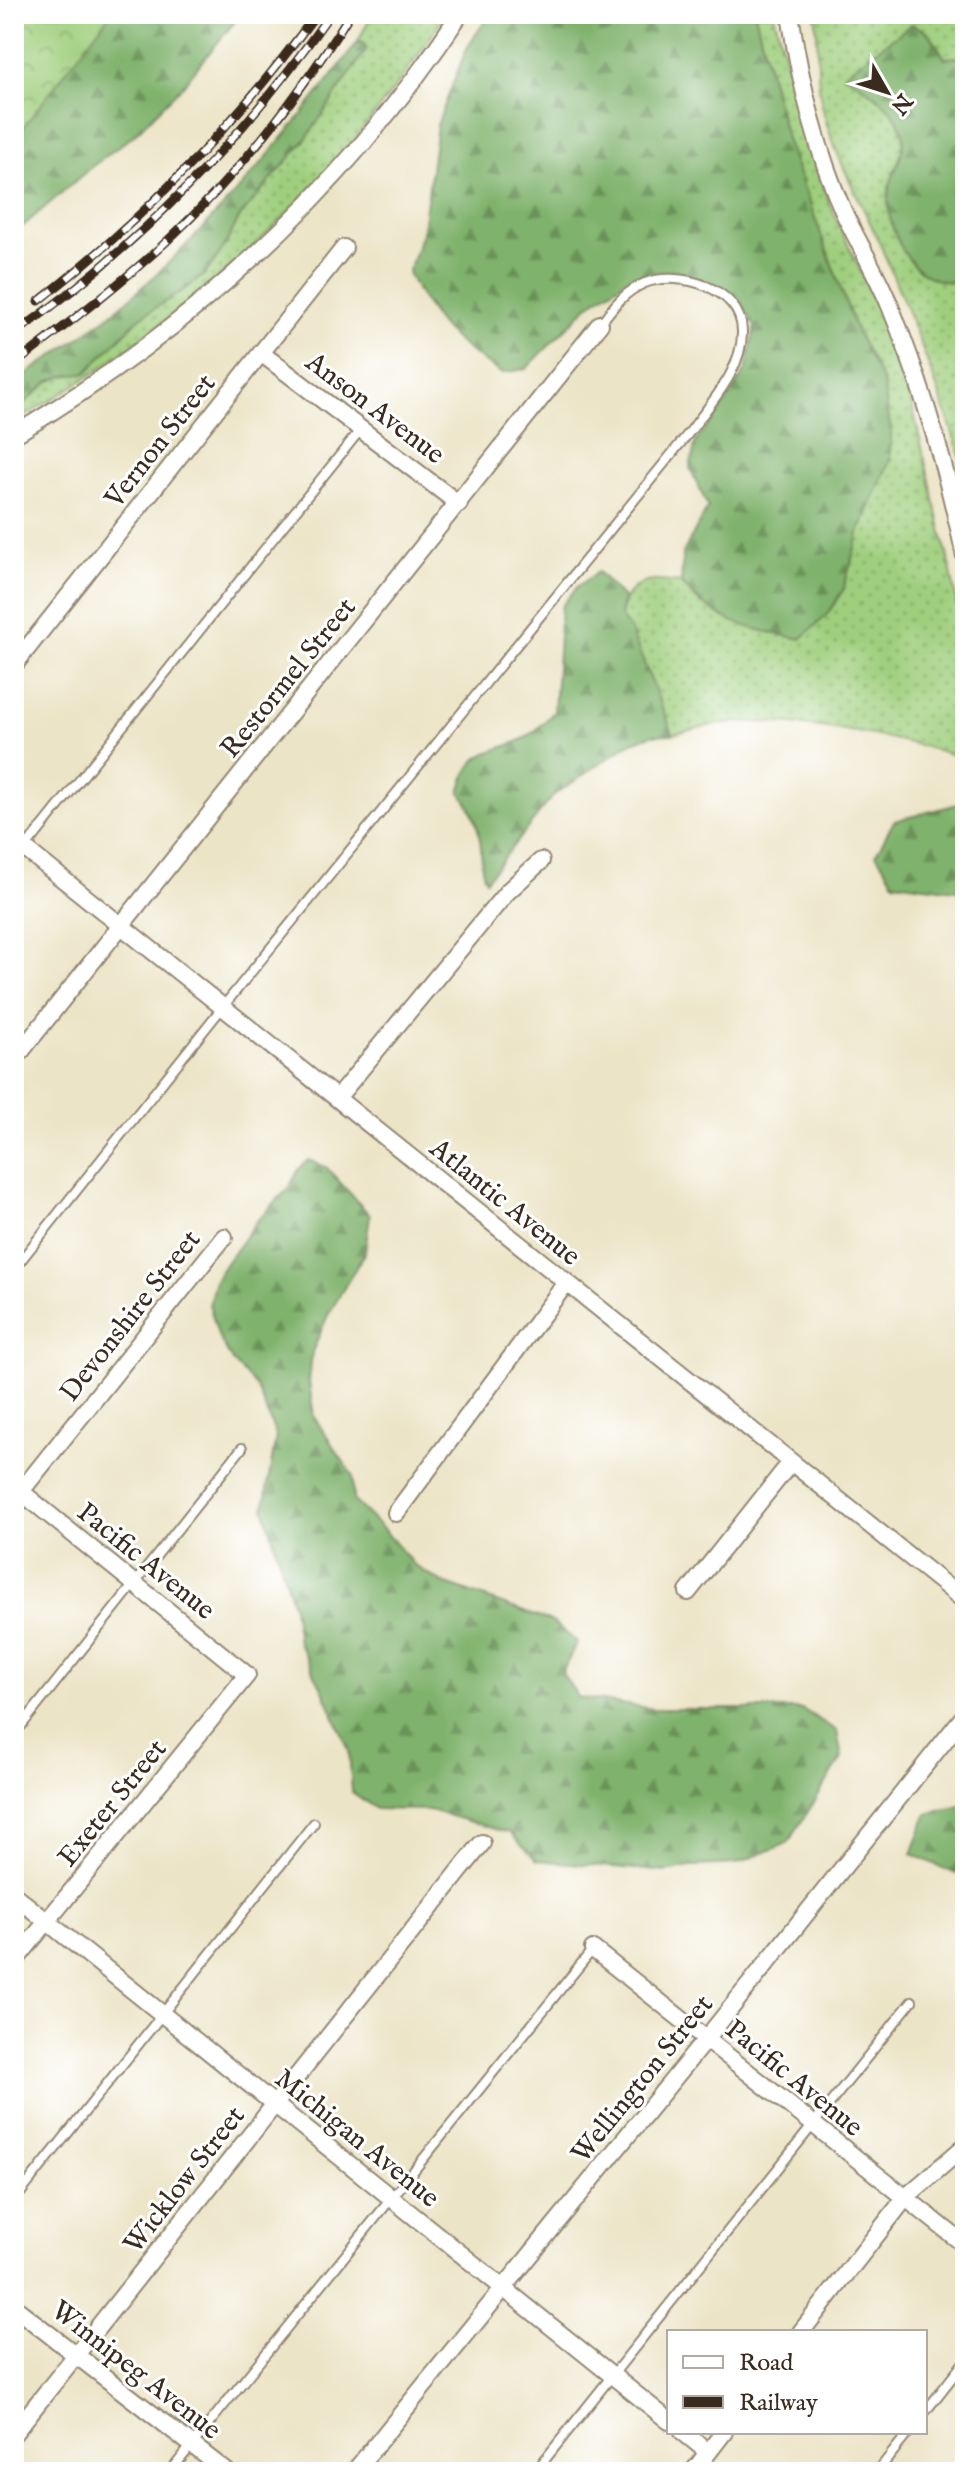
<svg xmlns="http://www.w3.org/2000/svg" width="979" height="2486" font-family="'IM FELL English',serif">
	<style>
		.grass { fill: url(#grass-dots); stroke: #6d7c4e; stroke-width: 2 }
		.forest { fill: url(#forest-firs); stroke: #5d6e45; stroke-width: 2 }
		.park { fill: url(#park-crowns); stroke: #6d7c4e; stroke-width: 2 }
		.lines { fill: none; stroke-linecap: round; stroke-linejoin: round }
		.lane-casing { stroke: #948772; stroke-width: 12 }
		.street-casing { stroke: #948772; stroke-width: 20 }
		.lane { stroke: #fff; stroke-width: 8 }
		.street { stroke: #fff; stroke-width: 16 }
		.rail-casing { stroke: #3b2a1e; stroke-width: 9 }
		.rail { stroke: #fff; stroke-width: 6; stroke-dasharray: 18; stroke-linecap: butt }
		.labels { text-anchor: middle; stroke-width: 6; stroke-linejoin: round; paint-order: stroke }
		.street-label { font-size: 28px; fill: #3b2a1e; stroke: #fff }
	</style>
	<defs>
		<pattern id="grass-dots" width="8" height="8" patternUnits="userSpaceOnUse" patternTransform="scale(2)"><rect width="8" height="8" fill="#9fcf7d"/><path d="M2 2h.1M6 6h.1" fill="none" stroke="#83a866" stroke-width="1.8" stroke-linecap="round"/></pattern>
		<pattern id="forest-firs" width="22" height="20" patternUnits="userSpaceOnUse" patternTransform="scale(2)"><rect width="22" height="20" fill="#7fb26c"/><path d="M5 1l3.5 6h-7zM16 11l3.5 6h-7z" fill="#699158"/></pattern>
		<pattern id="park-crowns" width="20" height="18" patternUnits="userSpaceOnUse" patternTransform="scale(2)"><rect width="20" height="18" fill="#9fcf7d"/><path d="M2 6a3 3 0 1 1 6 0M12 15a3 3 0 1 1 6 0" fill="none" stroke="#83a866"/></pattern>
	</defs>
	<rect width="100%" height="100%" fill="#fff"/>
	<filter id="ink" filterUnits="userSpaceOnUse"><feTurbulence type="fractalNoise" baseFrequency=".0125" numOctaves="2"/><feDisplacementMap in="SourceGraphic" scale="16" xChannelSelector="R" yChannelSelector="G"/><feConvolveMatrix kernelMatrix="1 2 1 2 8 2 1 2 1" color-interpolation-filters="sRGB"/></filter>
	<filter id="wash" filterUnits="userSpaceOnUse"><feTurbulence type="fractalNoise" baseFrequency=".006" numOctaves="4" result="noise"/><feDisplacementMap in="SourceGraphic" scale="32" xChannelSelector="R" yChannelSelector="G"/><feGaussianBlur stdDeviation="1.8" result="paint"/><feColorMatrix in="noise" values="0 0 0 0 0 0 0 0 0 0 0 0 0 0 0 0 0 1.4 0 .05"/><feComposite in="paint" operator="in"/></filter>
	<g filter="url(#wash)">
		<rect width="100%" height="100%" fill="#ece4c6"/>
		<path class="grass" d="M372 14H446C403 80 355 143 300 200 244 260 178 312 111 361 80 384 46 402 14 423V416L24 403 50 381 64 376 86 373 139 318 184 290 206 273 224 247 240 216 306 139 367 48 362 42 357 43Z
			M755 14H774L806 139 834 214 885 324 911 401 950 567 965 645V759C901 737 820 723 752 722 725 721 699 728 673 734L620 616C628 578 647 579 681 583L701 604 843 590 860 530 883 382 857 333 786 139Z
			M815 14H965V57L945 58 929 33 912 24 845 74C866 89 897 105 903 132 907 148 894 172 889 187L956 283 965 282V471C941 392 911 317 879 242 858 194 828 146 820 94 816 68 819 40 815 14Z"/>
		<path class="forest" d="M110 14H241L183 85 135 134 90 168 14 234V135L24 126Z
			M489 14H755L786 139 857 333 883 382 891 432 890 460 860 530 843 590 827 615 801 639C745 627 722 626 681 583L683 553 708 507 690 468 696 441 719 412 746 370 755 327 736 294 675 270 649 273 630 278 590 304 526 369 501 373C452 341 435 326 408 273L423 230 437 125 466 50Z
			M912 24 929 33 945 58 965 57V282C953 283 940 282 928 276 902 262 884 218 889 190 892 171 909 149 902 130 892 103 867 90 844 74Z
			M362 42 367 48 306 139 240 216 224 247 206 273 184 290 139 318 86 373 64 376 50 381 24 403 14 416V383C52 356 92 331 127 301 215 224 287 136 357 43Z
			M598 572 623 598 620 616 630 629 673 734 651 735 630 743 554 795 486 880C480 869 482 860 481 848 479 827 473 808 460 792 473 744 490 757 525 738 536 732 545 721 554 712L561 607 577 587Z
			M965 802V891L894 882 876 854 894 821Z
			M309 1160 326 1167 370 1215 365 1252 327 1317 312 1352 309 1382 314 1417 353 1476V1500L384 1530 414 1565 441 1582 552 1622 577 1642 562 1673 578 1697 653 1709H802L837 1731 842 1758 788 1843 736 1864 695 1866 667 1872 537 1860 510 1833 429 1810 376 1809 352 1792 349 1750 323 1690 298 1642 293 1606 264 1508 276 1436 256 1386 233 1362 219 1338 209 1304 215 1280 226 1263 256 1222 289 1188 299 1169Z
			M965 1805V1878L912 1854 927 1814Z"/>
		<path class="park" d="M14 14H110L24 126 14 135Z"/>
	</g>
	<g filter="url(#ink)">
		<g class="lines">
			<defs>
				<path id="lane" d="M14 862 361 429
					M14 1269 213 1019 692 429C712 401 743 369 742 331 741 288 680 270 645 283 625 291 613 307 600 324
					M14 1735 242 1448
					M14 2201 314 1823
					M925 2412 965 2361
					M170 2472 593 1949
					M535 2472 912 2001
					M877 2472 909 2432"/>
				<path id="street" d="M790 14C800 82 816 150 844 213 859 244 877 274 890 306 923 387 947 471 965 556
					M261 353 459 504
					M14 435C194 327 344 190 460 14
					M14 665 344 248
					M14 840 965 1601
					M14 1060 600 324
					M337 1098 507 892 541 861
					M14 1486 247 1675 14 1962
					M14 1500 224 1237
					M396 1513 566 1283
					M688 1592 791 1462
					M14 1895 669 2421
					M593 1949 965 2245
					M14 2307 227 2472
					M801 2332 906 2197 965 2146
					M683 2432 708 2452
					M14 2433 482 1843
					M354 2472 706 2039 965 1715
					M693 2472 724 2432"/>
			</defs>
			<use href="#lane" class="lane-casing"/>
			<use href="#street" class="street-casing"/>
			<use href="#lane" class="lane"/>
			<use href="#street" class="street"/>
			<defs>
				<path id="rail" d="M39 301C145 218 237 123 316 14
					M14 334C138 247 244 137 330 14
					M14 365C66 325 118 286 166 242 237 176 299 96 350 14"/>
			</defs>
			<use href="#rail" class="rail-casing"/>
			<use href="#rail" class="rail"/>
		</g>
	</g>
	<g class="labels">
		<g class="street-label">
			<text transform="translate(376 407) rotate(37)" y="10">Anson Avenue</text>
			<text transform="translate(159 440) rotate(-52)" y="10">Vernon Street</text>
			<text transform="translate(287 677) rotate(-51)" y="10">Restormel Street</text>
			<text transform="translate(506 1201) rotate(39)" y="10">Atlantic Avenue</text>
			<text transform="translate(129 1315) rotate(-52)" y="10">Devonshire Street</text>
			<text transform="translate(147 1560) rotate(39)" y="10">Pacific Avenue</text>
			<text transform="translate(111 1802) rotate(-51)" y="10">Exeter Street</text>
			<text transform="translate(795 2077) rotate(39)" y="10">Pacific Avenue</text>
			<text transform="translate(641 2078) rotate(-51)" y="10">Wellington Street</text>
			<text transform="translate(358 2137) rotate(39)" y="10">Michigan Avenue</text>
			<text transform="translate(183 2179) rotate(-52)" y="10">Wicklow Street</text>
			<text transform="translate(137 2369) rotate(38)" y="10">Winnipeg Avenue</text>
		</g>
	</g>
	<rect width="979" height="2486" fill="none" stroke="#fff" stroke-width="48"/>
	<rect x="667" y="2330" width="260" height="104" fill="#ffffff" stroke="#b1aaa5" stroke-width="2"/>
	<rect x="683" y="2356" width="40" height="12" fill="#ffffff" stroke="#b1aaa5" stroke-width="2"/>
	<text x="739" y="2370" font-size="24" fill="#3b2a1e">Road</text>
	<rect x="683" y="2396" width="40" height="12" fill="#3b2a1e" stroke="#b1aaa5" stroke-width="2"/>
	<text x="739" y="2410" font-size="24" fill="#3b2a1e">Railway</text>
	<g transform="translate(887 92) rotate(129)" stroke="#ffffff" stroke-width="6" paint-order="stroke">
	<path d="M0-6L14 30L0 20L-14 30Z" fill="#3b2a1e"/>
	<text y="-12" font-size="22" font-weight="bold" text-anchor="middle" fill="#3b2a1e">N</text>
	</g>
</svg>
